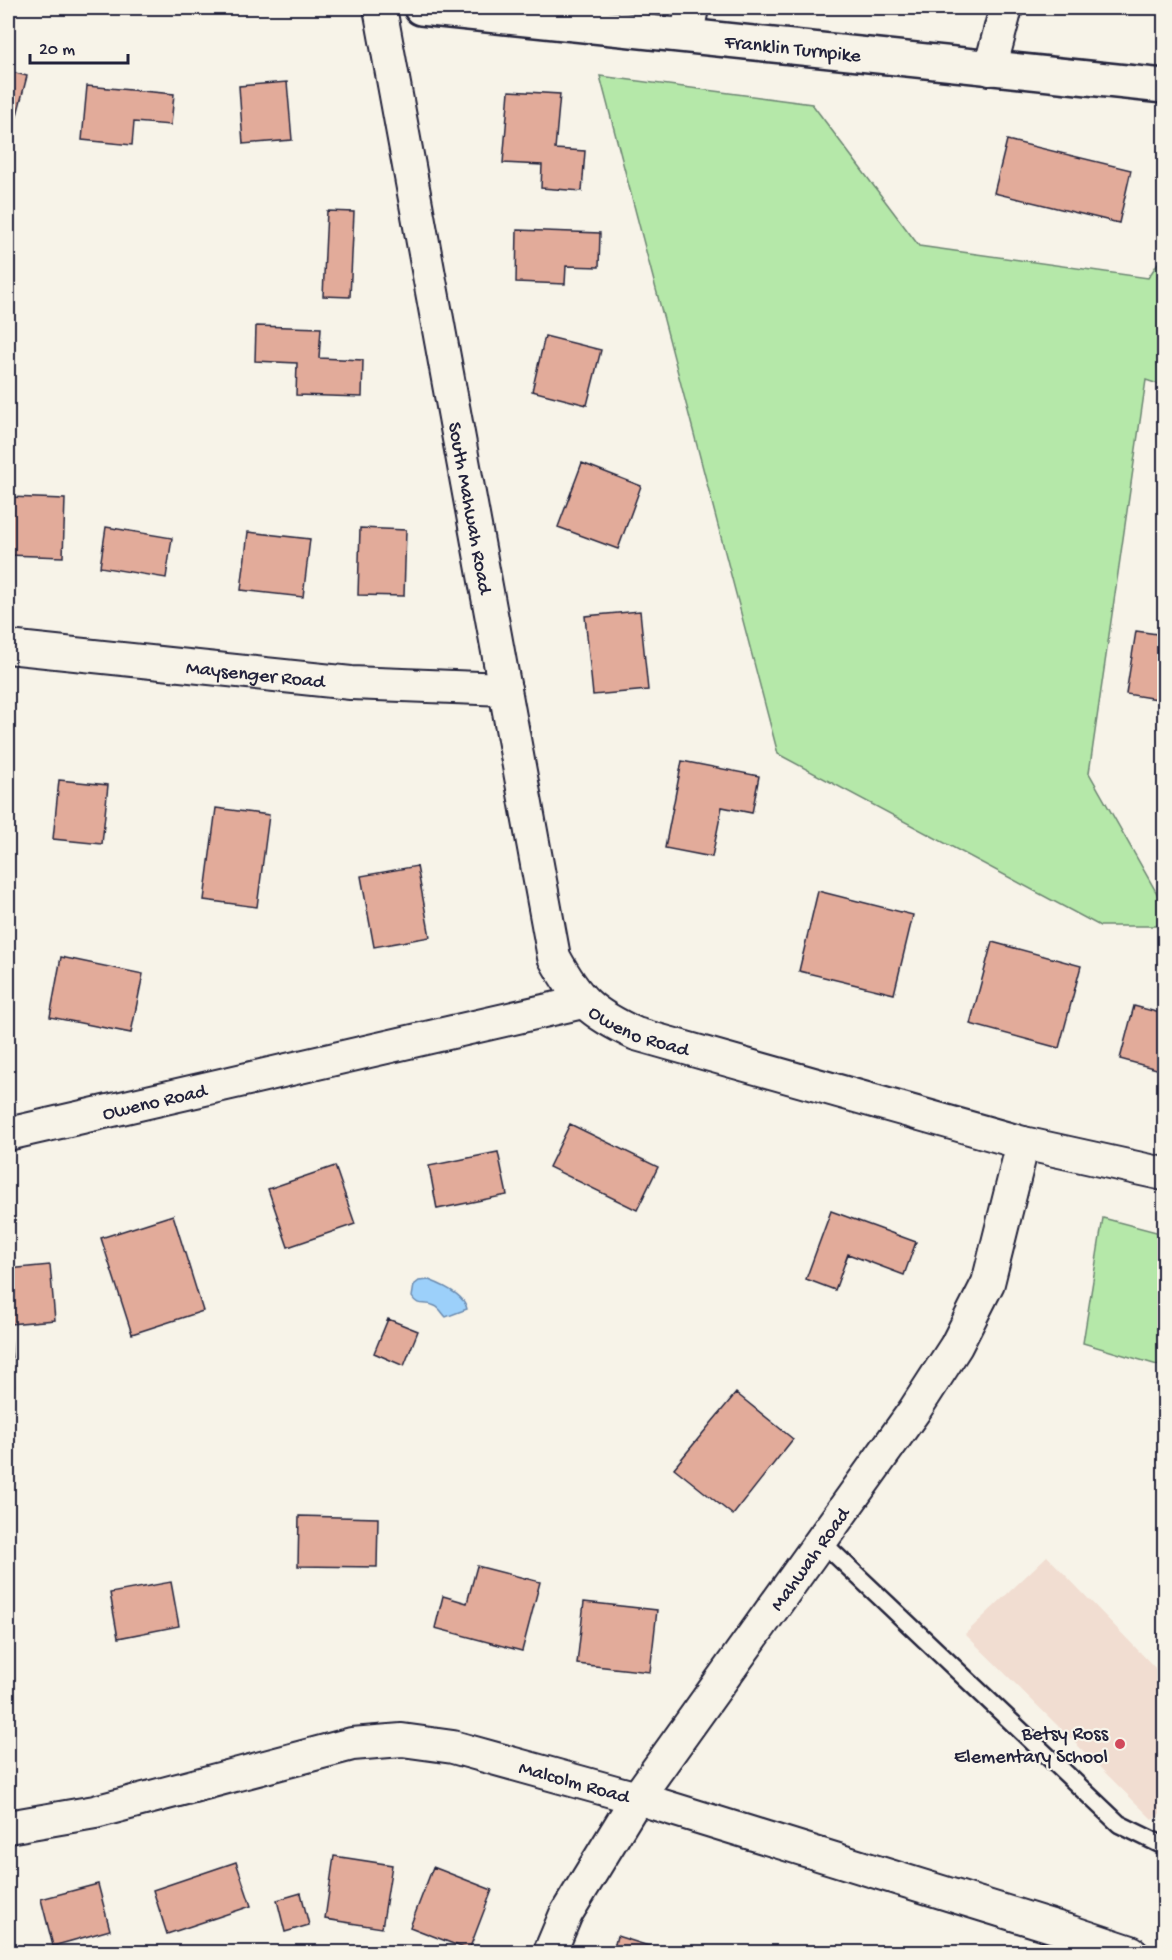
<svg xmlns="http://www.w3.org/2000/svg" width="1172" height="1960" font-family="'Gochi Hand',sans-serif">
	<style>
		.built { fill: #f1ddd1 }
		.green { fill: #b5e8a9; stroke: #6c8572; stroke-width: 1.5 }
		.water { fill: #9cd0fa; stroke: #6b8aae; stroke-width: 1.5 }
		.building { fill: #e2ab9a; stroke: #22223b; stroke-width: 1.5 }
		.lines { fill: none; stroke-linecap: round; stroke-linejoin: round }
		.service-casing { stroke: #22223b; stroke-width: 21 }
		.minor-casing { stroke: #22223b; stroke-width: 36 }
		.primary-casing { stroke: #22223b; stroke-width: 38 }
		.service { stroke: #f7f3e8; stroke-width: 16 }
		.minor { stroke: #f7f3e8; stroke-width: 32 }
		.primary { stroke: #f7f3e8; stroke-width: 33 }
		.poi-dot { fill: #d1495b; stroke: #f7f3e8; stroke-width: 2 }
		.labels { text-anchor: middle; stroke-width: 4.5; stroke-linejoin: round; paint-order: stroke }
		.street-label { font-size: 20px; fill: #22223b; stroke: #f7f3e8 }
		.poi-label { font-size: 20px; fill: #22223b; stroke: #f7f3e8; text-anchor: end }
	</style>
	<rect width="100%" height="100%" fill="#f7f3e8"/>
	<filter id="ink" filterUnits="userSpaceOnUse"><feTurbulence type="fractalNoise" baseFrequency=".0167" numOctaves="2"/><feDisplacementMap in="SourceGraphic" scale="12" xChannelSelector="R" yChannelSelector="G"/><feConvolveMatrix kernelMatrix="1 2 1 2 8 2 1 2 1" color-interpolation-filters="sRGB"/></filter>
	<g filter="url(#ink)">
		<path class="built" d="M1047 1556 1164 1677V1810L1153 1820 965 1634Z"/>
		<path class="green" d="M600 76 812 104 919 246 1148 278 1164 254V386L1146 380 1089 773 1164 906V926H1100L778 754Z
			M1103 1218 1164 1234V1367L1083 1343Z"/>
		<path class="water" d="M429 1280C442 1285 465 1295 467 1309L446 1317C442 1313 440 1308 435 1306 425 1301 418 1308 412 1297L414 1285 419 1281Z"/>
		<path class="building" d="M8 71 27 76 16 119 8 117Z
			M287 82 292 140 243 144 239 86Z
			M87 86 174 94 171 125 134 122 132 145 82 140Z
			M509 91 560 94 555 149 585 151 582 191 541 188 542 165 503 163Z
			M1007 140 1131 170 1119 223 994 193Z
			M327 211 354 212 350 297 323 296Z
			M517 230 600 233 599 267 566 266 565 284 516 282Z
			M256 326 321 328 319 358 363 360 362 397 296 395 297 363 255 361Z
			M545 336 601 350 587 405 532 391Z
			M582 463 641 486 618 549 558 527Z
			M8 497 65 499 63 557 8 555Z
			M106 527 172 538 166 578 100 567Z
			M360 528 406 530 404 596 358 595Z
			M248 532 310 539 303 597 241 590Z
			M640 611 648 690 593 695 585 616Z
			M1136 631 1164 635V700L1126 694Z
			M682 761 759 776 752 813 722 807 712 857 665 848Z
			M59 780 108 785 102 844 53 839Z
			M216 808 269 815 257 907 204 900Z
			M417 866 430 937 374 947 361 876Z
			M818 891 913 915 894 994 799 971Z
			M992 942 1081 966 1059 1048 970 1024Z
			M61 957 143 974 131 1033 50 1017Z
			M1134 1006 1164 1014V1071L1120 1059Z
			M570 1124 658 1167 637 1210 549 1167Z
			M498 1152 507 1195 437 1209 429 1166Z
			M335 1166 355 1224 288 1247 268 1189Z
			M831 1211 916 1242 904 1275 848 1254 835 1290 806 1279Z
			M173 1215 203 1311 132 1334 101 1238Z
			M50 1265 55 1320 9 1324 14 1386 8 1387V1269Z
			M388 1319 418 1331 404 1366 374 1353Z
			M736 1393 793 1439 733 1515 674 1468Z
			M299 1516 378 1518 377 1567 298 1566Z
			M477 1566 540 1582 522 1651 435 1628 443 1596 467 1603Z
			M171 1582 179 1626 118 1638 110 1593Z
			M584 1602 657 1610 650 1672 577 1664Z
			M8 1722 11 1743 8 1744Z
			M334 1856 392 1865 382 1928 325 1919Z
			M236 1862 251 1906 167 1934 153 1890Z
			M433 1867 492 1890 469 1950 410 1927Z
			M98 1884 110 1930 53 1946 41 1899Z
			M301 1893 309 1925 285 1932 277 1900Z
			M617 1936 665 1951 664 1952H613Z"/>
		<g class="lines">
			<defs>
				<path id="service" d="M822 1542 1119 1824 1164 1846"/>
				<g id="minor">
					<path id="s1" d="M380 8 554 957C578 1001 591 1013 636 1034L1023 1143 1164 1174"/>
					<path d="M687 34 692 8"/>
					<path d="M990 69 1006 8"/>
					<path id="s2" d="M8 647 351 683 505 689"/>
					<path id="s3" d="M8 1134 583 1002"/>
					<path id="s4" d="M8 1827 95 1812 352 1744 402 1740 453 1747 637 1798 1071 1932 1131 1952"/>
					<path id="s5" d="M550 1952 566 1914 637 1798 914 1411 956 1346 988 1283 1023 1143"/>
				</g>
				<g id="primary">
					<path id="s6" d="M421 8 1164 86"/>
				</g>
			</defs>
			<use href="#service" class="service-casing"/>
			<use href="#minor" class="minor-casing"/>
			<use href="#primary" class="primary-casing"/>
			<use href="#service" class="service"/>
			<use href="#minor" class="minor"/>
			<use href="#primary" class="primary"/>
		</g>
	</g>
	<circle class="poi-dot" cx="1120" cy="1744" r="6"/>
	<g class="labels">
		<g class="street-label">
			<text dy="7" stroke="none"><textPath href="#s6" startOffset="374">Franklin Turnpike</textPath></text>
			<text dy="7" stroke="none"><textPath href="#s1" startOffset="508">South Mahwah Road</textPath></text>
			<text dy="7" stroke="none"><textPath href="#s2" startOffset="249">Maysenger Road</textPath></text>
			<text dy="7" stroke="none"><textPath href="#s1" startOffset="1082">Oweno Road</textPath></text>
			<text dy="7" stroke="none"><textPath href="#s3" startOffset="150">Oweno Road</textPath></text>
			<text dy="7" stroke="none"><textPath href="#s5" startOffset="472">Mahwah Road</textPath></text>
			<text dy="7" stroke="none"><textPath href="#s4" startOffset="582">Malcolm Road</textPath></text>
		</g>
		<g class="poi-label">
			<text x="1108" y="1739">Betsy Ross<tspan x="1108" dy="23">Elementary School</tspan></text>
		</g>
	</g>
	<rect width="1172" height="1960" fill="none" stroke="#f7f3e8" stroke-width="30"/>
	<rect x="15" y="15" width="1142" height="1930" fill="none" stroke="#22223b" stroke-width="2" filter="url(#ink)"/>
	<path d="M30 54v9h98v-9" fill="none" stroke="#22223b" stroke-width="3"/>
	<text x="39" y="54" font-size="18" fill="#22223b" stroke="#f7f3e8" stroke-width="4.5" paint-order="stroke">20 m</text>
</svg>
